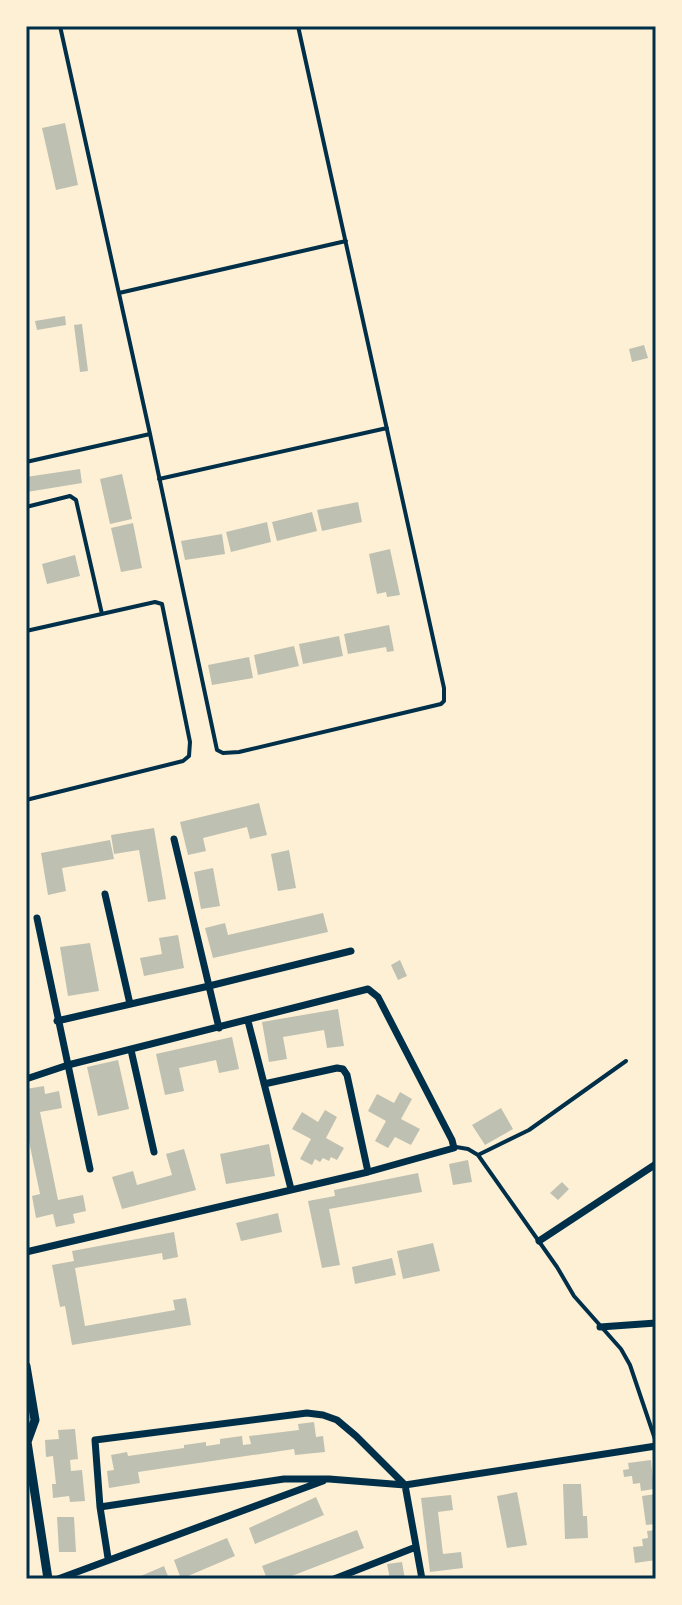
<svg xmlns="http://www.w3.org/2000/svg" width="682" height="1605" font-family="'Open Sans',sans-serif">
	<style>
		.building { fill: #bec0b2 }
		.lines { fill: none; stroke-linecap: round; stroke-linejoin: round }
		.service { stroke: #003049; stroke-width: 4 }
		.minor { stroke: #003049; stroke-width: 7 }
		.tertiary { stroke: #003049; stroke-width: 9 }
		.neatline { fill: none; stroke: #003049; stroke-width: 3 }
	</style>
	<rect width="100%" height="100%" fill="#fdf0d5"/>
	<path class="building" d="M65 123 78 185 56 190 42 128Z
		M65 316 66 325 37 330 35 321Z
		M82 324 88 371 80 372 74 325Z
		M644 345 648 358 632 362 629 349Z
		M80 469 82 483 27 492 26 477Z
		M122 474 132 519 110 524 100 479Z
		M358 502 362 522 322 531 317 510Z
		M312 512 317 531 277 541 272 522Z
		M267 522 271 542 231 552 226 532Z
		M133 523 142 568 121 572 111 528Z
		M222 534 225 554 185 560 181 541Z
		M390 549 400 595 387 597 386 592 377 594 369 554Z
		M75 555 80 576 47 584 42 564Z
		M389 625 394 651 387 652 386 647 348 654 344 634Z
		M339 636 343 656 303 664 299 644Z
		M294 646 299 666 258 675 254 655Z
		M249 657 253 678 212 685 208 665Z
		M259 803 267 835 250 839 247 827 203 838 206 851 188 855 180 822Z
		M154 828 166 899 148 902 139 850 114 854 111 835Z
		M110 840 114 859 62 868 66 891 48 895 41 853Z
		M289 850 296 888 278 891 271 854Z
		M213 868 220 906 201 909 194 872Z
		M323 913 328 932 213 958 205 928 225 923 228 935Z
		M178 935 184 968 144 976 140 958 162 954 159 938Z
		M90 943 99 991 68 996 60 947Z
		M400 960 407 976 398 980 391 965Z
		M338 1009 344 1046 327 1048 324 1030 283 1037 287 1059 269 1062 262 1022Z
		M232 1037 239 1069 219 1073 216 1060 179 1068 184 1091 165 1095 156 1054Z
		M118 1060 129 1109 98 1116 87 1067Z
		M44 1086 45 1094 59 1091 62 1108 40 1112 58 1200 83 1195 86 1211 73 1214 75 1223 56 1227 53 1214 36 1218 32 1196 40 1194 26 1127V1089Z
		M400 1092 412 1099 401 1119 420 1129 411 1145 395 1137 388 1148 375 1141 386 1121 368 1111 377 1094 394 1103Z
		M501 1108 513 1129 485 1145 472 1125Z
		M325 1110 337 1117 326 1138 344 1148 337 1160 331 1157 329 1161 323 1158 320 1162 315 1159 312 1165 300 1159 311 1139 292 1129 302 1112 318 1122Z
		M269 1144 275 1176 226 1184 220 1154Z
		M184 1149 196 1190 122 1209 112 1177 133 1171 137 1185 172 1175 166 1154Z
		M468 1160 472 1182 453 1185 449 1164Z
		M418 1173 422 1192 329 1209 340 1265 322 1268 308 1201 335 1196 334 1190Z
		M562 1182 569 1189 558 1200 550 1193Z
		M278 1213 282 1232 241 1241 236 1223Z
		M174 1232 178 1257 163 1260 162 1253 75 1268 85 1326 175 1310 173 1300 186 1298 191 1325 72 1345 65 1306 60 1307 52 1265 74 1261 72 1251Z
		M433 1243 440 1271 403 1279 397 1251Z
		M392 1258 396 1275 355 1284 352 1267Z
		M314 1422 316 1437 323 1436 325 1452 295 1455 294 1449 138 1472 140 1483 109 1488 107 1471 114 1470 111 1455 127 1452 128 1456 184 1448V1445L206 1442V1446L220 1444V1439L242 1436 243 1445 251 1444 249 1436 299 1430 298 1424Z
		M75 1429 78 1459 70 1460 71 1471 82 1470 85 1501 70 1502 69 1496 53 1498 52 1484H56L53 1456 46 1457 45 1440 59 1439 58 1430Z
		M651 1460 654 1489 641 1491 640 1483 633 1484 632 1476 624 1477 623 1470 629 1469 628 1463Z
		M563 1484H581L583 1516H587L588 1538 565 1539Z
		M517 1492 527 1545 507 1548 497 1496Z
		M656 1494V1524L646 1525 642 1496Z
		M451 1495 453 1510 438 1512 443 1554 461 1552 463 1568 430 1572 421 1498Z
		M316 1497 324 1515 255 1544 249 1528Z
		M57 1517H74L76 1552H59Z
		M357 1530 364 1548 284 1579H267L262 1566Z
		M656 1530V1560L635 1563 633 1547 643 1546 642 1539 648 1538 647 1531Z
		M227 1538 235 1556 181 1579 174 1560Z
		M402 1562 405 1579H390L387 1564Z
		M164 1566 169 1579H134Z"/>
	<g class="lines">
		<path class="service" d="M60 26 150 434
			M119 293 346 241
			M26 462 150 434 217 750 223 753 239 752 441 704 444 701V688L298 26
			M159 479 387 428
			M26 507 70 496 76 500 102 614
			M26 631 155 602 162 604 190 742 189 756 183 761 26 800
			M456 1147 468 1149 478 1155 557 1267 574 1296 621 1349 630 1365 656 1442
			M478 1155 529 1130 626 1061"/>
		<path class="minor" d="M174 839 219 1028
			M105 894 130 1004
			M37 918 90 1169
			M57 1021 209 986 351 951
			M248 1021 291 1189
			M131 1050 154 1152
			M26 1079 68 1065 368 989 378 997 452 1140 454 1148 368 1172 26 1252
			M264 1084 337 1068 343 1069 347 1075 368 1172
			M539 1241 656 1164
			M600 1327 656 1323
			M100 1507 284 1479H329L405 1485 656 1446
			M108 1558 100 1507 95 1440 307 1413 323 1415 337 1420 356 1436 405 1485 422 1579
			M58 1579 323 1481
			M334 1579 416 1547"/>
		<path class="tertiary" d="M26 1366 35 1420 27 1442 48 1579"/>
	</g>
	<rect width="682" height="1605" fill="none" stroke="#fdf0d5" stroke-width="56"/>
	<rect x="28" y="28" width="626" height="1549" class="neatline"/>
</svg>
